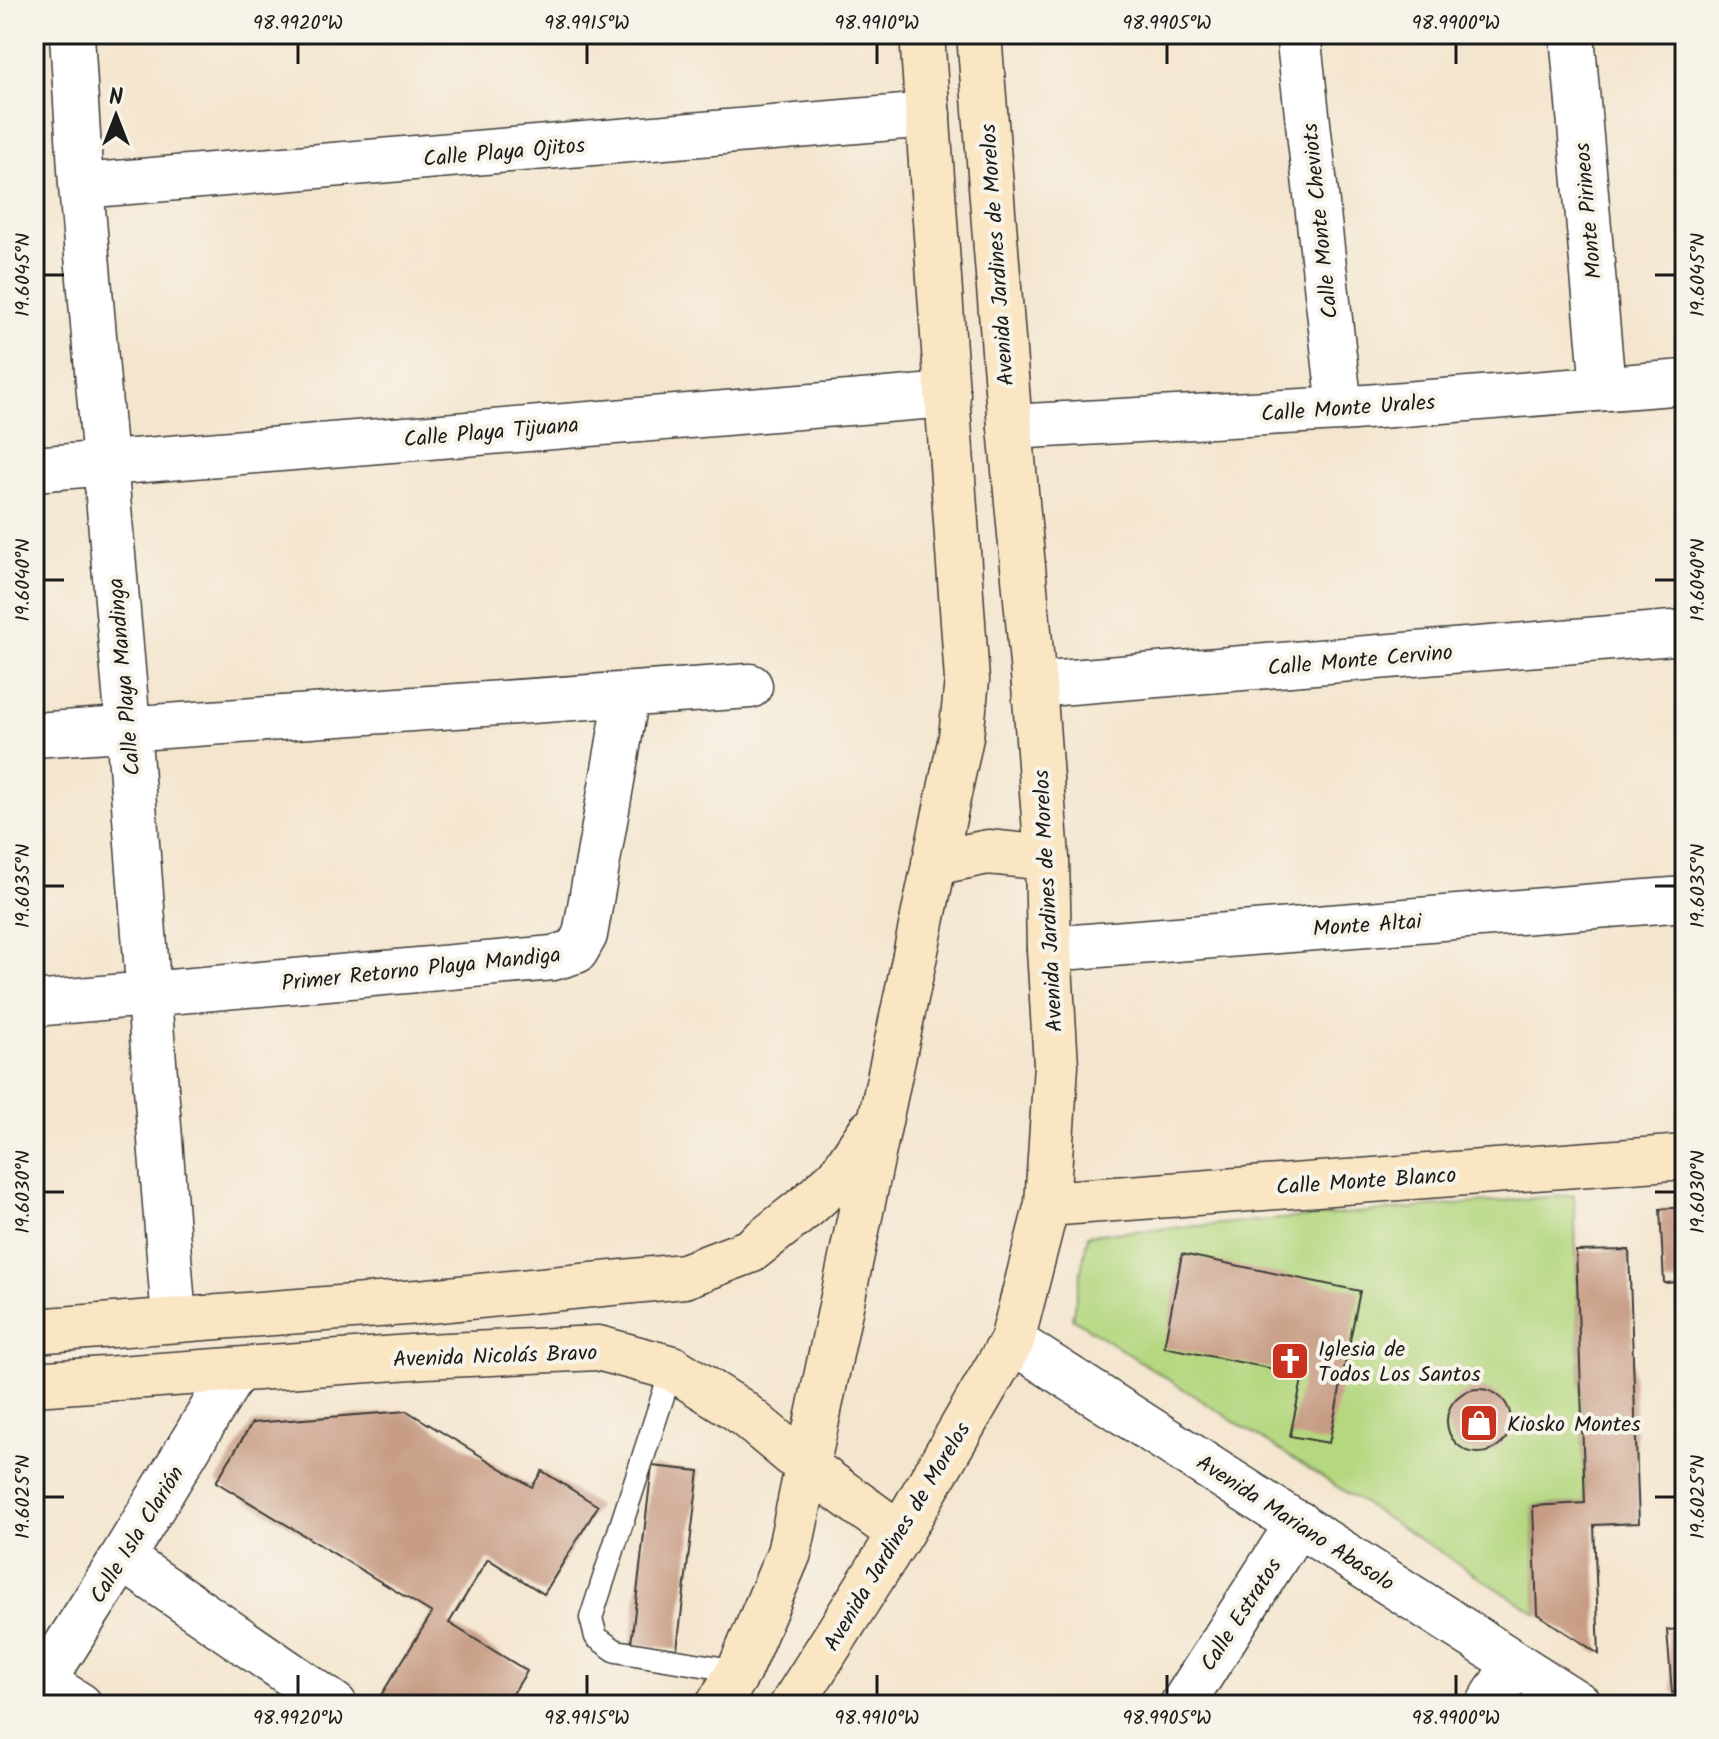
<svg xmlns="http://www.w3.org/2000/svg" width="1719" height="1739" font-family="Kalam,sans-serif">
	<style>
		.green { fill: #b4d77f; stroke: #687a4e; stroke-width: 2 }
		.building { fill: #c79c85 }
		.lines { fill: none; stroke-linecap: round; stroke-linejoin: round }
		.lane-casing { stroke: #3c3a37; stroke-width: 25 }
		.street-casing { stroke: #3c3a37; stroke-width: 47 }
		.secondary-casing { stroke: #3c3a37; stroke-width: 47 }
		.lane { stroke: #fff; stroke-width: 22 }
		.street { stroke: #fff; stroke-width: 44 }
		.secondary { stroke: #fbe6c4; stroke-width: 44 }
		.ticks { fill: none; stroke: #1c1c1c; stroke-width: 3 }
		.labels { text-anchor: middle; stroke-width: 8; stroke-linejoin: round; paint-order: stroke }
		.street-label { font-size: 22px; fill: #1c1c1c; stroke: #f7f3e8 }
		.poi-label { font-size: 22px; fill: #1c1c1c; stroke: #f7f3e8; text-anchor: start }
		.neatline { fill: none; stroke: #1c1c1c; stroke-width: 3 }
		.ticks-label { font-size: 20px; text-anchor: middle; fill: #1c1c1c }
	</style>
	<rect width="100%" height="100%" fill="#f7f3e8"/>
	<filter id="ink" filterUnits="userSpaceOnUse"><feTurbulence type="fractalNoise" baseFrequency=".0125" numOctaves="2"/><feDisplacementMap in="SourceGraphic" scale="16" xChannelSelector="R" yChannelSelector="G"/><feConvolveMatrix kernelMatrix="1 2 1 2 8 2 1 2 1" color-interpolation-filters="sRGB"/></filter>
	<filter id="wash" filterUnits="userSpaceOnUse"><feTurbulence type="fractalNoise" baseFrequency=".006" numOctaves="4" result="noise"/><feDisplacementMap in="SourceGraphic" scale="32" xChannelSelector="R" yChannelSelector="G"/><feGaussianBlur stdDeviation="1.8" result="paint"/><feColorMatrix in="noise" values="0 0 0 0 0 0 0 0 0 0 0 0 0 0 0 0 0 1.4 0 .05"/><feComposite in="paint" operator="in"/></filter>
	<g filter="url(#wash)">
		<rect width="100%" height="100%" fill="#f4e5ce"/>
		<path class="green" d="M1574 1195 1585 1503 1533 1506 1537 1614 1072 1318 1088 1235Z"/>
		<g id="blocks">
			<path class="building" d="M1685 1207V1282L1664 1283 1660 1209Z
				M1629 1250 1639 1523 1594 1525 1599 1654 1537 1614 1533 1506 1585 1503 1576 1251Z
				M1182 1254 1360 1291 1329 1443 1290 1436 1303 1375 1164 1347Z
				M1680 1337H1685V1373H1683Z
				M1447 1421a32 32 0 1 1 64 0a32 32 0 1 1-64 0Z
				M407 1411 532 1487 542 1471 598 1506 544 1594 488 1559 449 1623 527 1671 506 1705H375L432 1613 216 1482 252 1423Z
				M652 1466 699 1471 677 1649 631 1644Z
				M1685 1629V1692L1672 1693 1667 1630Z"/>
		</g>
	</g>
	<g filter="url(#ink)">
		<use href="#blocks" fill-opacity="0" stroke="#3c3a37" stroke-width="2"/>
		<g class="lines">
			<defs>
				<path id="lane" d="M672 1368 591 1618 596 1637 616 1651 739 1671"/>
				<path id="street" d="M72 34 81 186 128 727 174 1320
					M1298 34 1340 409
					M1572 34 1603 388
					M81 186 928 115
					M1010 427 1340 409 1685 382
					M34 469 948 395
					M1034 685 1685 632
					M34 735 750 686
					M1049 949 1685 899
					M34 1004 553 958 576 951 585 935 627 695
					M1012 1341 1580 1705
					M122 1558 335 1705
					M44 1682 80 1705
					M34 1696 122 1558 235 1371
					M1182 1705 1298 1523
					M1488 1705 1514 1664"/>
				<path id="secondary" d="M934 863 988 852 1047 858
					M1047 1204 1685 1157
					M34 1331 418 1302 684 1276 750 1251 807 1206 839 1177 870 1131
					M34 1384 425 1356 598 1348 672 1368 739 1410 806 1466 900 1534
					M718 1705 739 1671 789 1553 961 737 967 680 922 34
					M792 1705 900 1534 1012 1341 1047 1204 1056 1065 1049 949 1047 858 1034 685 1010 427 979 34"/>
			</defs>
			<use href="#lane" class="lane-casing"/>
			<use href="#street" class="street-casing"/>
			<use href="#secondary" class="secondary-casing"/>
			<use href="#lane" class="lane"/>
			<use href="#street" class="street"/>
			<use href="#secondary" class="secondary"/>
		</g>
	</g>
	<path class="ticks" d="M298 44V64M587 44V64M877 44V64M1167 44V64M1456 44V64M44 275H64M1655 275H1675M44 580H64M1655 580H1675M44 886H64M1655 886H1675M44 1192H64M1655 1192H1675M44 1497H64M1655 1497H1675M298 1675V1695M587 1675V1695M877 1675V1695M1167 1675V1695M1456 1675V1695"/>
	<defs>
		<symbol id="church-square" viewBox="-11 -11 22 22"><rect x="-9" y="-9" width="18" height="18" rx="4" fill="#c8321e" stroke="#f7f3e8"/><path d="M-1.2-6h2.4v3.5h3.3v2.4h-3.3V6h-2.4V-.1h-3.3v-2.4h3.3Z" fill="#fff"/></symbol>
		<symbol id="shop-square" viewBox="-11 -11 22 22"><rect x="-9" y="-9" width="18" height="18" rx="4" fill="#c8321e" stroke="#f7f3e8"/><path d="M-5-2.5h2.3a2.7 3.5 0 0 1 5.4 0H5L5.5 6h-11ZM-1.5-2.5h3a1.5 2.3 0 0 0-3 0Z" fill="#fff"/></symbol>
	</defs>
	<g fill-rule="evenodd">
		<use href="#church-square" x="1268" y="1339" width="44" height="44"/>
		<use href="#shop-square" x="1457" y="1401" width="44" height="44"/>
	</g>
	<g class="labels">
		<g class="street-label">
			<text transform="translate(504 151) rotate(-5)" y="8">Calle Playa Ojitos</text>
			<text transform="translate(1587 211) rotate(-95)" y="8">Monte Pirineos</text>
			<text transform="translate(1319 221) rotate(-96)" y="8">Calle Monte Cheviots</text>
			<text transform="translate(996 255) rotate(-94)" y="8">Avenida Jardines de Morelos</text>
			<text transform="translate(1348 407) rotate(-4)" y="8">Calle Monte Urales</text>
			<text transform="translate(491 431) rotate(-5)" y="8">Calle Playa Tijuana</text>
			<text transform="translate(1360 659) rotate(-5)" y="8">Calle Monte Cervino</text>
			<text transform="translate(123 677) rotate(-95)" y="8">Calle Playa Mandinga</text>
			<text transform="translate(1047 901) rotate(-93)" y="8">Avenida Jardines de Morelos</text>
			<text transform="translate(1367 924) rotate(-4)" y="8">Monte Altai</text>
			<text transform="translate(421 968) rotate(-6)" y="8">Primer Retorno Playa Mandiga</text>
			<text transform="translate(1366 1180) rotate(-4)" y="8">Calle Monte Blanco</text>
			<text transform="translate(495 1355) rotate(-2)" y="8">Avenida Nicolás Bravo</text>
			<text transform="translate(1296 1522) rotate(33)" y="8">Avenida Mariano Abasolo</text>
			<text transform="translate(136 1534) rotate(-58)" y="8">Calle Isla Clarión</text>
			<text transform="translate(896 1536) rotate(-59)" y="8">Avenida Jardines de Morelos</text>
			<text transform="translate(1240 1614) rotate(-57)" y="8">Calle Estratos</text>
		</g>
		<g class="poi-label">
			<text x="1318" y="1356">Iglesia de<tspan x="1318" dy="25">Todos Los Santos</tspan></text>
			<text x="1507" y="1431">Kiosko Montes</text>
		</g>
	</g>
	<rect width="1719" height="1739" fill="none" stroke="#f7f3e8" stroke-width="88"/>
	<g transform="translate(116 116)" stroke="#f7f3e8" stroke-width="6" paint-order="stroke">
	<path d="M0-6L14 30L0 20L-14 30Z" fill="#1c1c1c"/>
	<text y="-12" font-size="22" font-weight="bold" text-anchor="middle" fill="#1c1c1c">N</text>
	</g>
	<rect x="44" y="44" width="1631" height="1651" class="neatline"/>
	<g class="ticks-label">
		<text x="298" y="29">98.9920°W</text>
		<text x="587" y="29">98.9915°W</text>
		<text x="877" y="29">98.9910°W</text>
		<text x="1167" y="29">98.9905°W</text>
		<text x="1456" y="29">98.9900°W</text>
		<text transform="translate(22 275) rotate(-90)" y="7">19.6045°N</text>
		<text transform="translate(1697 275) rotate(-90)" y="7">19.6045°N</text>
		<text transform="translate(22 580) rotate(-90)" y="7">19.6040°N</text>
		<text transform="translate(1697 580) rotate(-90)" y="7">19.6040°N</text>
		<text transform="translate(22 886) rotate(-90)" y="7">19.6035°N</text>
		<text transform="translate(1697 886) rotate(-90)" y="7">19.6035°N</text>
		<text transform="translate(22 1192) rotate(-90)" y="7">19.6030°N</text>
		<text transform="translate(1697 1192) rotate(-90)" y="7">19.6030°N</text>
		<text transform="translate(22 1497) rotate(-90)" y="7">19.6025°N</text>
		<text transform="translate(1697 1497) rotate(-90)" y="7">19.6025°N</text>
		<text x="298" y="1724">98.9920°W</text>
		<text x="587" y="1724">98.9915°W</text>
		<text x="877" y="1724">98.9910°W</text>
		<text x="1167" y="1724">98.9905°W</text>
		<text x="1456" y="1724">98.9900°W</text>
	</g>
</svg>
